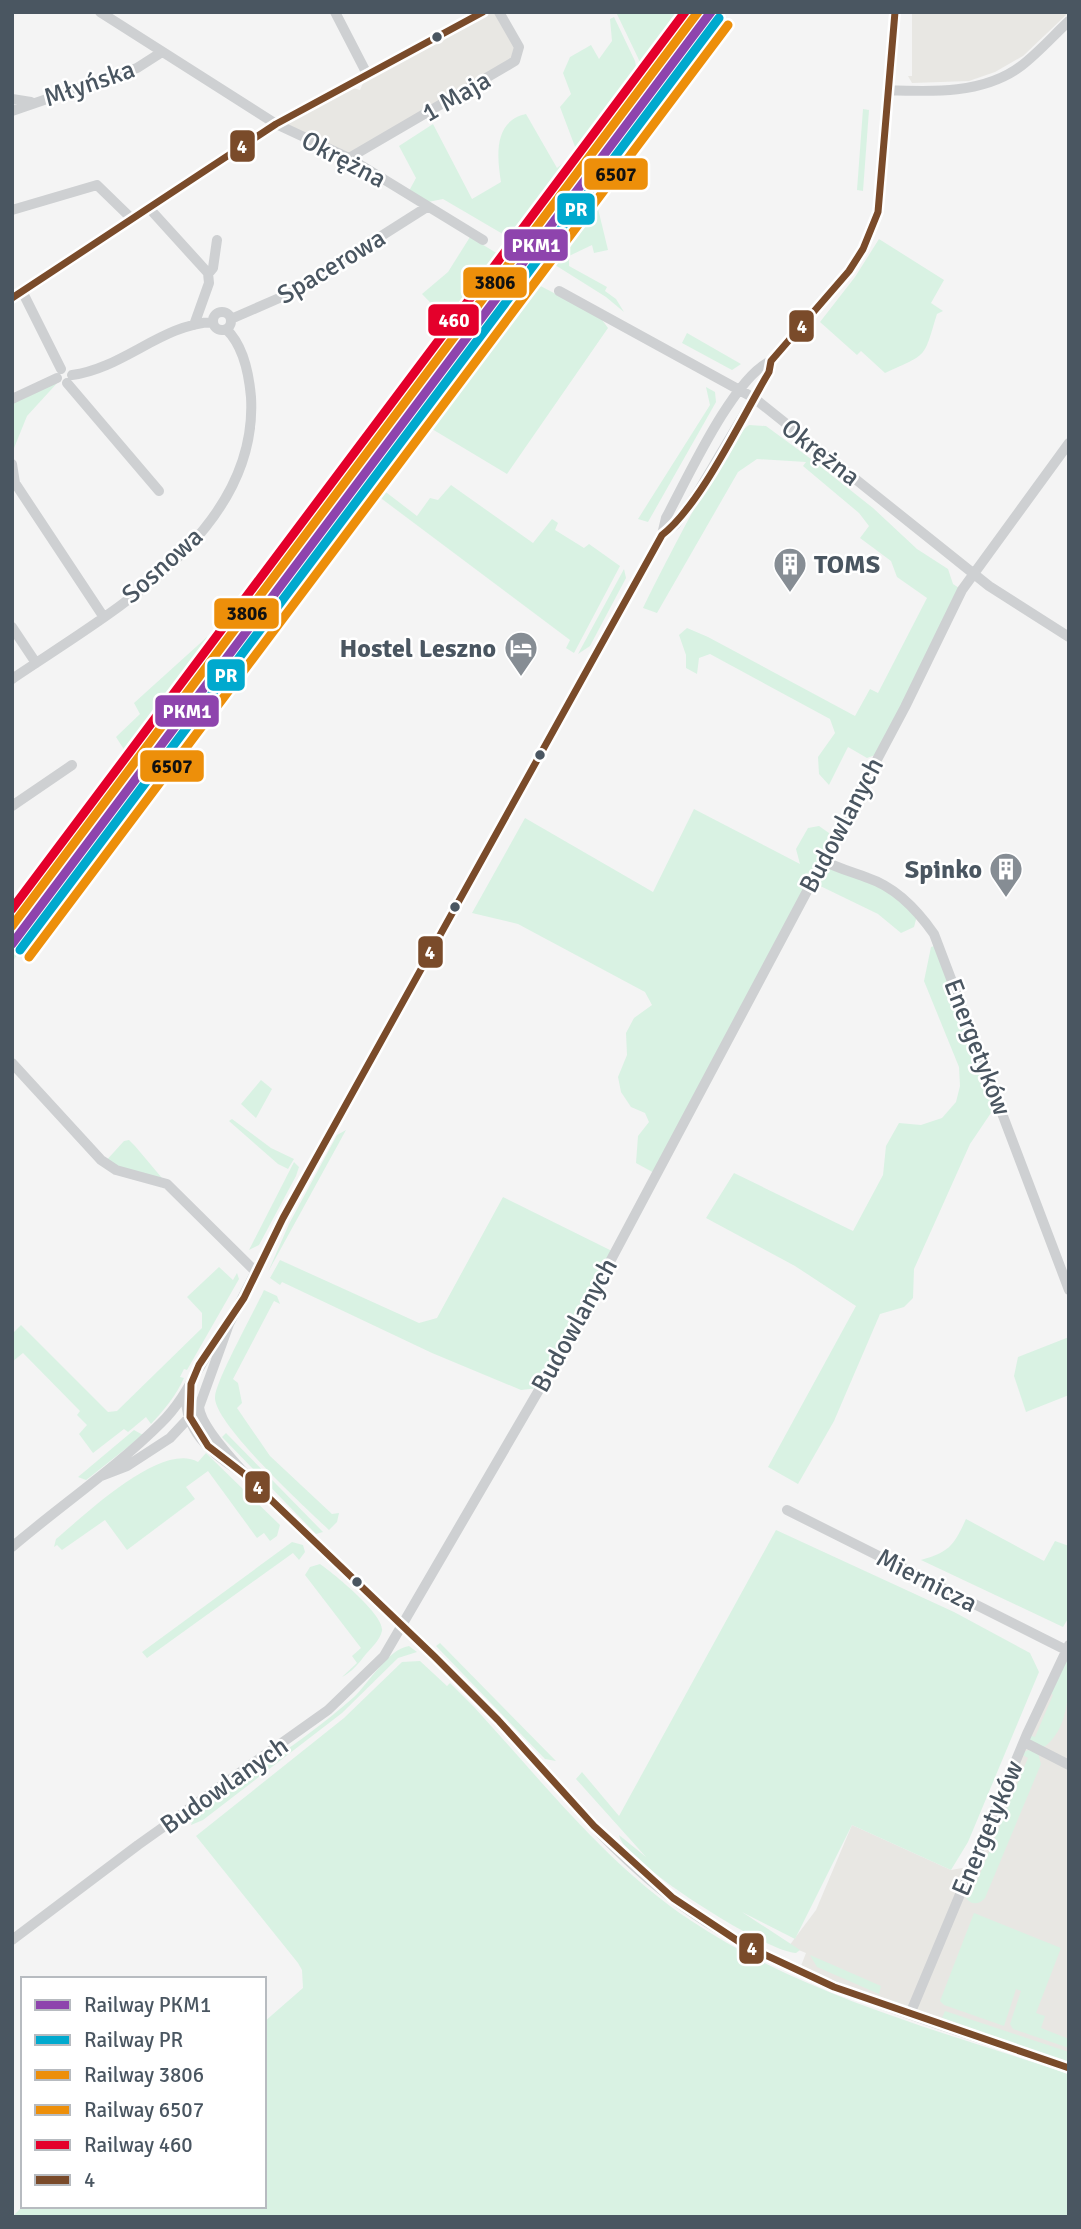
<svg xmlns="http://www.w3.org/2000/svg" width="1081" height="2229" font-family="Signika,sans-serif">
	<style>
		.commercial { fill: #e8e7e3 }
		.green { fill: #d9f2e3 }
		.lines { fill: none; stroke-linecap: round; stroke-linejoin: round }
		.minor { stroke: #ced0d2; stroke-width: 10 }
		.bus-1-casing { stroke: #fff; stroke-width: 12 }
		.bus-1 { stroke: #7a4b2a; stroke-width: 7 }
		.rail-1-casing { stroke: #fff; stroke-width: 14 }
		.rail-2-casing { stroke: #fff; stroke-width: 14 }
		.rail-3-casing { stroke: #fff; stroke-width: 14 }
		.rail-4-casing { stroke: #fff; stroke-width: 14 }
		.rail-5-casing { stroke: #fff; stroke-width: 14 }
		.rail-1 { stroke: #8e44ad; stroke-width: 9 }
		.rail-2 { stroke: #00a9ce; stroke-width: 9 }
		.rail-3 { stroke: #ed8f0a; stroke-width: 9 }
		.rail-4 { stroke: #ed8f0a; stroke-width: 9 }
		.rail-5 { stroke: #e4002b; stroke-width: 9 }
		.bus-dot { fill: #4a5661; stroke: #fff; stroke-width: 2.5 }
		.labels { text-anchor: middle; stroke-width: 5; stroke-linejoin: round; paint-order: stroke }
		.street-label { font-size: 26px; fill: #4a5661; stroke: #fff }
		.poi-label { font-size: 26px; font-weight: bold; fill: #4a5661; stroke: #fff; text-anchor: end }
		.line-badge { stroke: #fff; stroke-width: 2.5 }
		.badge-label { font-size: 19px; text-anchor: middle; font-weight: bold; fill: #fff }
		.pale-badge-label { font-size: 19px; text-anchor: middle; font-weight: bold; fill: #111 }
	</style>
	<rect width="100%" height="100%" fill="#f4f4f4"/>
	<path class="commercial" d="M483 12H499L519 55 349 158 276 124 346 86 360 90 367 74Z
		M912 12H1066L1067 14 1023 56 995 72 969 81 912 83 908 76H912Z
		M1069 1645V2068L799 1971 806 1953 789 1946 816 1910 852 1825 951 1870 962 1868 970 1872Z"/>
	<path class="green" d="M616 12H698L568 185 565 188 563 186 527 231 526 243 523 246 443 199 428 202 409 191 416 178 399 146 433 124 472 199 501 182C497 157 493 121 526 114L557 168 577 152 560 107 571 94 563 73 570 57 591 45 599 59 612 41 610 19 614 17 635 61 638 79 642 74 639 60Z
		M716 12H725L593 188 608 250 594 253 592 245 569 256V266L607 287 605 291 616 299 624 312 606 297 536 253Z
		M863 109 869 110 863 191 857 190Z
		M470 237 508 260 456 329 422 294 448 272Z
		M879 239 944 280 931 303 943 311 937 314C923 359 929 353 885 373L861 351 857 355 820 322 855 277Z
		M527 279 600 317 608 328 507 474 417 420 12 962V953L517 281Z
		M687 333 741 364 732 370 682 343Z
		M59 381 27 416 12 453V399Z
		M706 387 715 392 716 402 648 522 638 519 710 405Z
		M749 425 766 426 811 459 873 508 917 549 948 569 953 584 962 590 878 754 867 758 848 747 829 785 819 774 818 757 835 733 830 719 710 654 699 658 697 674 686 668V655L679 635 687 628 708 637 855 716 870 689 878 693 927 598 897 577 891 561 860 538 869 526 859 513 803 466 806 462 757 459 738 472 657 613 643 608C657 579 729 436 749 425Z
		M451 485 533 543 552 519 558 523 555 530 584 548 589 544 620 566 574 653 566 648 570 640 374 493 378 486 417 516 430 498 438 500Z
		M624 569 626 578 590 646 578 654Z
		M207 637 216 655 132 762 116 737 140 714 134 703Z
		M694 809 800 864 796 849 808 828 819 826 829 833 831 843 822 859 870 878 918 912 914 927 901 933 878 914 812 882 656 1174 636 1163 638 1136 649 1122 645 1113 631 1107 621 1092 618 1077 627 1055 626 1033 634 1018 652 1005 645 992 518 924 472 913 525 818 653 892Z
		M938 945 999 1101 970 1144 914 1269 913 1298 904 1307 880 1314 834 1421 798 1484 768 1467 856 1306 795 1266 706 1218 734 1173 853 1231 883 1175 886 1146 899 1123 921 1125 942 1118 956 1102 960 1086 959 1067 924 981 931 947Z
		M261 1080 272 1089 256 1118 241 1104Z
		M232 1119 271 1148 294 1159 288 1169 278 1164 229 1121Z
		M346 1130 268 1272 289 1224 337 1135Z
		M129 1140 135 1146 167 1184 104 1163 124 1141Z
		M294 1162 299 1167 296 1176 259 1245 249 1250Z
		M503 1197 614 1252 539 1388 521 1390 432 1353 282 1282 280 1285 270 1278 280 1260 419 1323 437 1318Z
		M219 1267 233 1280 237 1273 239 1279 187 1370 184 1369 180 1377 184 1378C176 1396 164 1410 151 1424L146 1417 128 1432 124 1429 93 1453 79 1434 87 1425 77 1415 80 1411 23 1353 12 1362V1334L21 1325 108 1412 117 1411 202 1328V1313L187 1297Z
		M264 1290 277 1296 280 1304 274 1301 233 1379 238 1383 242 1403 237 1408 270 1456 332 1514 339 1513 337 1522 329 1530C307 1509 213 1423 215 1397 216 1380 255 1310 264 1290Z
		M1069 1337V1395L1026 1412 1014 1376 1018 1357Z
		M134 1430 143 1435 90 1477 86 1480 78 1477Z
		M226 1433 323 1532 316 1534 222 1437Z
		M206 1453 280 1525 277 1536 270 1541 264 1533 257 1538 208 1471 186 1487 195 1499 127 1550 105 1520 62 1550 57 1545 54 1547 56 1539C84 1516 161 1441 198 1462Z
		M966 1519 1044 1561 1055 1541 1069 1546V1617L1063 1627 921 1560C950 1552 954 1545 966 1519Z
		M776 1530 954 1612 1030 1653 1039 1672 968 1842 951 1870 852 1825 795 1939 742 1912 800 1950 796 1953C768 1953 623 1862 619 1835L646 1857 576 1779 582 1772 619 1816Z
		M292 1542 303 1545 305 1552 299 1560 293 1553 147 1658 142 1652Z
		M320 1564C333 1573 385 1615 382 1631 380 1640 371 1648 366 1654 359 1663 352 1672 342 1677L357 1663 352 1656 361 1648 305 1575 310 1567Z
		M440 1643 556 1761 545 1759 436 1646Z
		M409 1646 417 1652 398 1658 342 1713 203 1820 191 1825 195 1812C248 1775 306 1740 354 1697 369 1683 388 1649 409 1646Z
		M1069 1656C1069 1684 1071 1728 1044 1747L1030 1741 1029 1735 1035 1737 1053 1695 1050 1693Z
		M420 1661 447 1686 450 1683 474 1707C542 1781 606 1864 690 1920 803 1996 941 2031 1069 2074V2217H12L23 2206H264V2022L303 1988 302 1970 298 1963 196 1836 344 1718 402 1662Z
		M1028 1750 1038 1753 1041 1764 985 1898C979 1905 971 1905 966 1898L964 1891 972 1893 1028 1758 1021 1754Z
		M974 1913 1061 1948 1036 2013 1045 2016 1041 2028 1069 2039V2048L1013 2029 1010 2024 1021 1991 1016 1989 1004 2026 944 2005 940 2001Z
		M810 1955 881 1986 879 1994 817 1967Z
		M945 2011 1069 2052V2062L942 2018Z"/>
	<g class="lines">
		<path class="minor" d="M100 12 276 124 349 158 483 240
			M335 12 367 74
			M888 90C932 92 984 94 1021 66 1038 53 1053 36 1069 21
			M12 99 31 102
			M12 111 137 68 162 52
			M349 158 515 61 519 47 499 12
			M149 208 208 273 209 283 194 325
			M12 210 97 185 132 219
			M208 274 213 268 217 240
			M22 291 61 369
			M559 291 754 398 989 586 1069 637
			M12 298 276 124 483 12
			M213 321a9 9 0 1 1 18 0a9 9 0 1 1-18 0Z
			M231 319 293 292 427 207
			M72 375C122 369 162 324 213 322
			M67 383 159 491
			M12 399 57 378
			M12 464 15 483 103 616
			M662 535 676 524 698 492 769 372 771 361
			M12 627 36 663
			M12 679C109 613 259 533 251 397 249 374 244 346 226 329
			M12 806 72 765
			M822 860C837 868 852 872 868 878 895 887 918 911 934 934L1069 1290
			M12 1063 101 1160 116 1170 167 1184 256 1272
			M186 1393C184 1429 209 1452 238 1470
			M199 1407C202 1438 289 1518 314 1542 376 1602 441 1660 500 1722 564 1792 623 1870 705 1921 816 1990 946 2026 1069 2068
			M101 1476 127 1466 170 1438 199 1407 229 1324 283 1218 662 535 666 518C686 481 734 376 771 361L849 271 863 249 878 212 895 12
			M787 1510 1066 1650
			M12 1547C60 1506 117 1467 161 1423 190 1395 201 1356 227 1326
			M1024 1742 1069 1765
			M12 1940 138 1845 328 1710 384 1656 571 1335 905 707 962 590 1069 443
			M910 2014 1027 1734 1069 1645"/>
		<defs>
			<path id="bus-1" d="M895 12 878 212 863 249 849 271 771 361 769 372C742 417 701 505 662 535L283 1218 244 1298 199 1365 191 1384 190 1417 208 1446 243 1473 435 1657 498 1720 594 1826 673 1898 744 1945 834 1987 1069 2068
				M12 298 276 124 483 12"/>
		</defs>
		<use href="#bus-1" class="bus-1-casing"/>
		<use href="#bus-1" class="bus-1"/>
		<defs>
			<path id="rail-1" d="M12 944 711 12"/>
			<path id="rail-2" d="M20 950 719 18"/>
			<path id="rail-3" d="M12 926 698 12"/>
			<path id="rail-4" d="M29 957 728 25"/>
			<path id="rail-5" d="M12 909 685 12"/>
		</defs>
		<use href="#rail-1" class="rail-1-casing"/>
		<use href="#rail-2" class="rail-2-casing"/>
		<use href="#rail-3" class="rail-3-casing"/>
		<use href="#rail-4" class="rail-4-casing"/>
		<use href="#rail-5" class="rail-5-casing"/>
		<use href="#rail-1" class="rail-1"/>
		<use href="#rail-2" class="rail-2"/>
		<use href="#rail-3" class="rail-3"/>
		<use href="#rail-4" class="rail-4"/>
		<use href="#rail-5" class="rail-5"/>
	</g>
	<defs>
		<symbol id="building-pin" viewBox="-11 -11 22 30"><path d="M0 17L-7.5 6A9.5 9.5 0 1 1 7.5 6Z" fill="#868d94" stroke="#fff"/><path d="M-4-6H4V6H1V3H-1V6H-4ZM-2.5-4.3h1.7v1.8h-1.7ZM.8-4.3h1.7v1.8H.8ZM-2.5-1h1.7V.8h-1.7ZM.8-1h1.7V.8H.8Z" fill="#fff"/></symbol>
		<symbol id="hotel-pin" viewBox="-11 -11 22 30"><path d="M0 17L-7.5 6A9.5 9.5 0 1 1 7.5 6Z" fill="#868d94" stroke="#fff"/><path d="M-6-4.5h1.5V1H6V5H4.5V3h-9V5H-6ZM-4 0a1.8 1.8 0 1 1 3.6 0ZM.5 0V-2.5h3Q6-2.5 6 0Z" fill="#fff"/></symbol>
	</defs>
	<g fill-rule="evenodd">
		<use href="#building-pin" x="771" y="545" width="38" height="52"/>
		<use href="#hotel-pin" x="502" y="629" width="38" height="52"/>
		<use href="#building-pin" x="987" y="850" width="38" height="52"/>
	</g>
	<g class="bus-dot">
		<circle cx="437" cy="37" r="6"/>
		<circle cx="540" cy="755" r="6"/>
		<circle cx="455" cy="907" r="6"/>
		<circle cx="357" cy="1582" r="6"/>
	</g>
	<g class="labels">
		<g class="street-label">
			<text transform="translate(89 83) rotate(-19)" y="9">Młyńska</text>
			<text transform="translate(456 96) rotate(-30)" y="9">1 Maja</text>
			<text transform="translate(344 159) rotate(28)" y="9">Okrężna</text>
			<text transform="translate(331 266) rotate(-31)" y="9">Spacerowa</text>
			<text transform="translate(821 452) rotate(38)" y="9">Okrężna</text>
			<text transform="translate(162 565) rotate(-42)" y="9">Sosnowa</text>
			<text transform="translate(841 825) rotate(-62)" y="9">Budowlanych</text>
			<text transform="translate(978 1047) rotate(69)" y="9">Energetyków</text>
			<text transform="translate(574 1325) rotate(-61)" y="9">Budowlanych</text>
			<text transform="translate(927 1580) rotate(27)" y="9">Miernicza</text>
			<text transform="translate(224 1785) rotate(-35)" y="9">Budowlanych</text>
			<text transform="translate(987 1828) rotate(-67)" y="9">Energetyków</text>
		</g>
		<g class="poi-label">
			<text x="814" y="573" text-anchor="start">TOMS</text>
			<text x="496" y="657">Hostel Leszno</text>
			<text x="982" y="878">Spinko</text>
		</g>
	</g>
	<g class="line-badge">
		<rect x="229" y="129" width="27" height="34" rx="7" fill="#7a4b2a"/>
		<rect x="583" y="157" width="66" height="34" rx="7" fill="#ed8f0a"/>
		<rect x="556" y="192" width="40" height="34" rx="7" fill="#00a9ce"/>
		<rect x="503" y="228" width="66" height="34" rx="7" fill="#8e44ad"/>
		<rect x="462" y="266" width="66" height="33" rx="7" fill="#ed8f0a"/>
		<rect x="427" y="303" width="53" height="34" rx="7" fill="#e4002b"/>
		<rect x="788" y="309" width="27" height="34" rx="7" fill="#7a4b2a"/>
		<rect x="213" y="597" width="67" height="33" rx="7" fill="#ed8f0a"/>
		<rect x="206" y="658" width="40" height="34" rx="7" fill="#00a9ce"/>
		<rect x="154" y="694" width="66" height="34" rx="7" fill="#8e44ad"/>
		<rect x="139" y="749" width="66" height="34" rx="7" fill="#ed8f0a"/>
		<rect x="417" y="935" width="27" height="34" rx="7" fill="#7a4b2a"/>
		<rect x="244" y="1470" width="27" height="34" rx="7" fill="#7a4b2a"/>
		<rect x="738" y="1932" width="27" height="33" rx="7" fill="#7a4b2a"/>
	</g>
	<g class="badge-label">
		<text x="242" y="153">4</text>
		<text x="576" y="216">PR</text>
		<text x="536" y="252">PKM1</text>
		<text x="454" y="327">460</text>
		<text x="802" y="333">4</text>
		<text x="226" y="682">PR</text>
		<text x="187" y="718">PKM1</text>
		<text x="430" y="959">4</text>
		<text x="258" y="1494">4</text>
		<text x="752" y="1955">4</text>
	</g>
	<g class="pale-badge-label">
		<text x="616" y="181">6507</text>
		<text x="495" y="289">3806</text>
		<text x="247" y="620">3806</text>
		<text x="172" y="773">6507</text>
	</g>
	<rect width="1081" height="2229" fill="none" stroke="#4a5661" stroke-width="28"/>
	<rect x="21" y="1977" width="245" height="231" fill="#ffffff" stroke="#b7bbc0" stroke-width="2"/>
	<rect x="35" y="2000" width="35" height="10" fill="#8e44ad" stroke="#b7bbc0" stroke-width="2"/>
	<text x="84" y="2012" font-size="21" fill="#4a5661">Railway PKM1</text>
	<rect x="35" y="2035" width="35" height="10" fill="#00a9ce" stroke="#b7bbc0" stroke-width="2"/>
	<text x="84" y="2047" font-size="21" fill="#4a5661">Railway PR</text>
	<rect x="35" y="2070" width="35" height="10" fill="#ed8f0a" stroke="#b7bbc0" stroke-width="2"/>
	<text x="84" y="2082" font-size="21" fill="#4a5661">Railway 3806</text>
	<rect x="35" y="2105" width="35" height="10" fill="#ed8f0a" stroke="#b7bbc0" stroke-width="2"/>
	<text x="84" y="2117" font-size="21" fill="#4a5661">Railway 6507</text>
	<rect x="35" y="2140" width="35" height="10" fill="#e4002b" stroke="#b7bbc0" stroke-width="2"/>
	<text x="84" y="2152" font-size="21" fill="#4a5661">Railway 460</text>
	<rect x="35" y="2175" width="35" height="10" fill="#7a4b2a" stroke="#b7bbc0" stroke-width="2"/>
	<text x="84" y="2187" font-size="21" fill="#4a5661">4</text>
</svg>
